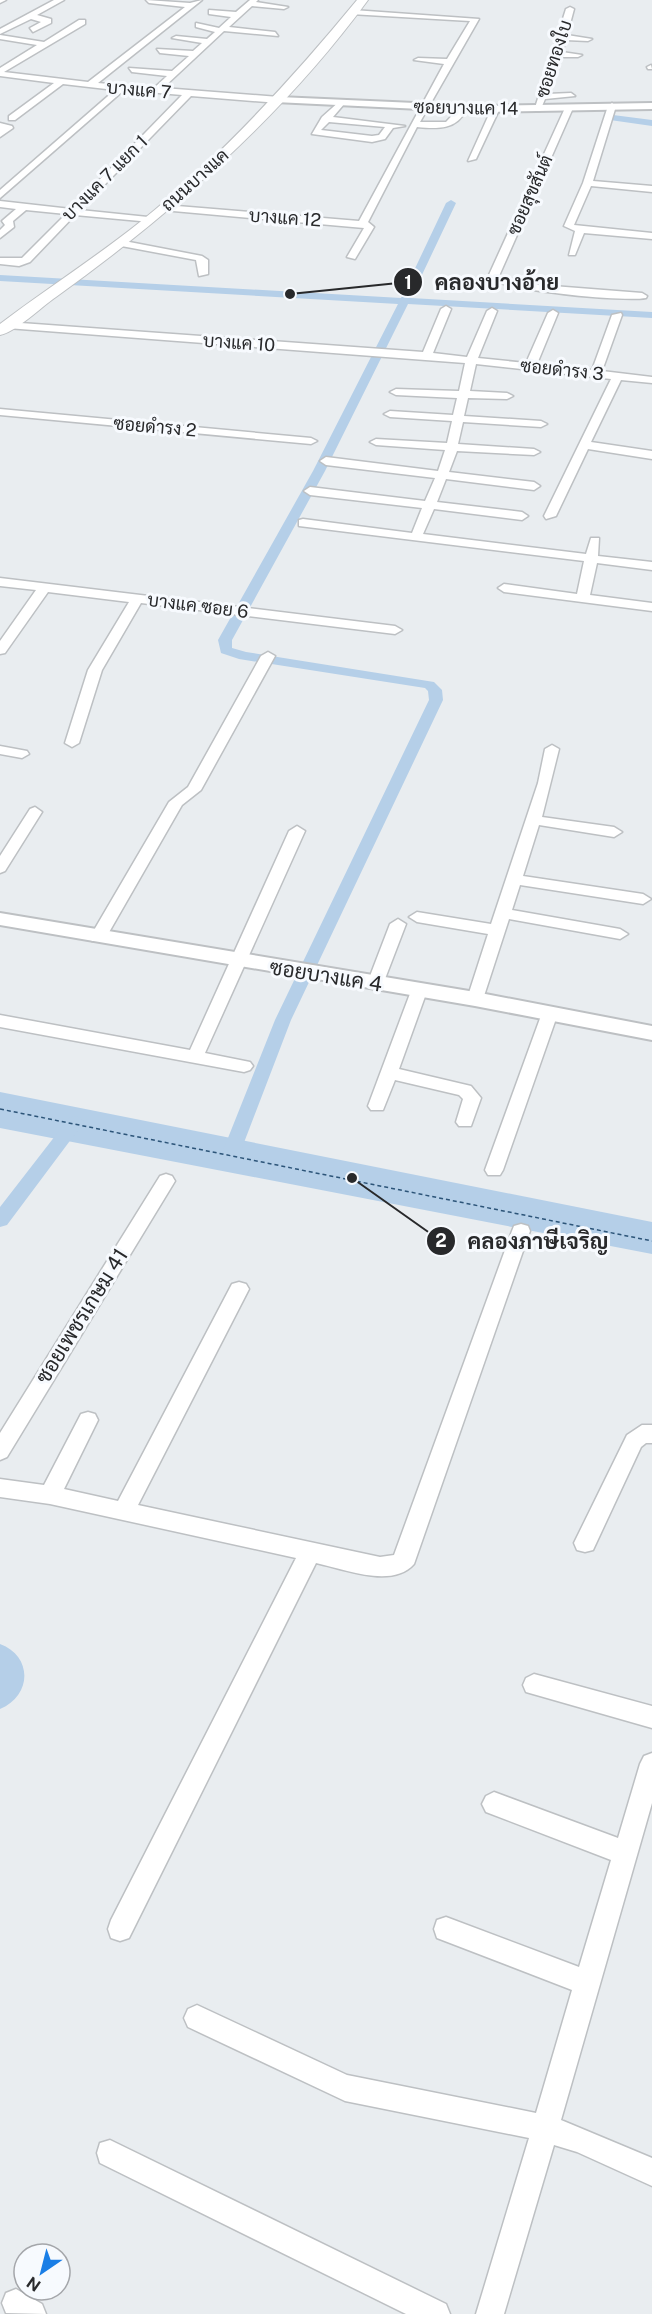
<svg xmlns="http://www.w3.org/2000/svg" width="652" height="2314" font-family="'Public Sans',Sarabun,sans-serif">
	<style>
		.water { fill: #b5cfe8 }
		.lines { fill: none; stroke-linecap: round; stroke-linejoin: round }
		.canal { fill: #b5cfe8; fill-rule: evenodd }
		.ferry { stroke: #2c5478; stroke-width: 1.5; stroke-dasharray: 4 3; stroke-linecap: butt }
		.minor-casing { stroke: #bdc0c3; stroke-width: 3 }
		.tertiary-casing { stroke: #bdc0c3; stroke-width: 4 }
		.secondary-casing { stroke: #bdc0c3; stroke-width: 2 }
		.minor { fill: #fff; fill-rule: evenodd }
		.tertiary { fill: #fff; fill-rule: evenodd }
		.secondary { fill: #fff; fill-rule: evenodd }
		.labels { text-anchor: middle; stroke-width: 6; stroke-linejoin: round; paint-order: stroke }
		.far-street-label { font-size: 18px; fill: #28292b; stroke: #f7fafe }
		.street-label { font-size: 21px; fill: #28292b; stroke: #f7fafe }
		.leader { fill: none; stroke: #28292b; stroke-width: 2 }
		.callout-dot { fill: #28292b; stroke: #f7fafe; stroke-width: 2 }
		.mark-label { font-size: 18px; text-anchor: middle; font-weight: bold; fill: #fff }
		.callout-label { font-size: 22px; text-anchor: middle; font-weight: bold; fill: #28292b; stroke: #f7fafe; stroke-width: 6; stroke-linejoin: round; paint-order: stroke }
	</style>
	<rect width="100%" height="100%" fill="#e9edf0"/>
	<path class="water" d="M0 1092 652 1222V1254L0 1128Z"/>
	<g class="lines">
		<path class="canal" d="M613 115 652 120V126L610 120Z
			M451 200 456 203 411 298 652 312V318L408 304 325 471 232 640V648L246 652 434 682 442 690 443 700 291 1020 240 1153 237 1158H225L222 1153 275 1020 429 700 428 691 425 688 239 659 221 653 218 640 313 471 398 304 0 281V275L401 298 446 203Z
			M75 1116 81 1118 84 1122 81 1126 7 1225 0 1227V1207L69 1118Z
			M0 1644C33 1656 32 1696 0 1709Z"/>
		<path class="ferry" d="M0 1109 652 1241"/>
		<defs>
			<path id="minor" d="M0 0H6L0 3Z
				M54 0H64L37 15 51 19V23L33 32 30 28 41 22 31 19 0 34V29Z
				M146 0 190 3 202 0 98 83 154 88 167 76 132 72 129 68 172 71 189 56 160 53 157 49 193 51 202 43 172 38 176 36 207 39 215 32 196 27V23L219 28 231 17 209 14V10L236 12 250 0H258L256 2 288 7 284 9 252 6 229 27 275 32 278 36 224 31 163 88 279 97 283 100 279 103 191 96 80 210 148 217 151 218V222L75 215 30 262 19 266 0 264V258H22L66 214 26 210 13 221 14 227 0 238V230L5 225 2 221 16 209 0 207V201L71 209 182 95 124 90 0 198V190L115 90 63 84 15 120H9V116L54 83 0 76V68L37 45 0 39V35L44 42 79 20H85V24L4 72 88 82 185 7 149 3Z
				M570 7 574 9 567 35 592 39 588 41 566 40 562 52 582 55 578 57H560L547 94 571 93 575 96 545 99 540 111H534L566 9Z
				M353 10 479 19 420 122H446L460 107 467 109C456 130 439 129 417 127L368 222 374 227 355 259 347 257 364 228 162 210 160 208 165 205 359 221 444 64 414 60 418 58 447 59 470 21 350 14Z
				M651 65 652 69H648L647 67Z
				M341 100 345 103 333 117 405 126 393 128 385 139 372 142 312 134 322 117ZM329 122 385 127 379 135 372 136 321 130Z
				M612 103 616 106 593 181 652 186V192L591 186 574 225 652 233V239L584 233 575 255H569L575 231 564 226 583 183 608 106Z
				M569 105 573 108 499 276 540 285 642 293 647 296 646 298C623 302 504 291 488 277L565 108Z
				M495 107 499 110 476 159 468 161 491 110Z
				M0 123 12 126 13 128 0 137Z
				M119 240 202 256 208 260V274L199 276 196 260 116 245 114 243Z
				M446 306 451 309 433 353 467 357 487 311 492 308 497 311 478 358 526 363 548 313 553 310 558 313 537 364 592 370 612 315 621 313 622 315 602 371 652 377V383L621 380 591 442 652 451V459L588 449 556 516 546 519 544 516 611 379 476 364 470 391 507 393 513 396 507 399 468 398 464 416 541 421 547 424 541 427 463 422 458 444 534 449 540 452 534 455 457 451 449 472 534 482 540 486 534 490 446 479 437 502 522 512 528 516 522 520 434 509 423 534 586 554 591 538H599L598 556 652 562V570L597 563 590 595 652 603V611L504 592 498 588 504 584 577 594 584 561 299 526V520L303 519 412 533 422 508 310 495 304 491 310 487 425 501 435 478 326 465 320 461 326 457 438 471 445 450 376 445 370 442 376 439 447 443 452 421 390 417 384 414 390 411 453 415 457 398 396 395 390 392 396 389 459 391 465 363 7 328 2 325 7 322 423 352 441 309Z
				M0 409 311 438 317 441 311 444 0 415Z
				M0 578 395 626 402 630 395 634 141 603 102 670 79 743 72 747 65 743 88 670 129 602 48 592 5 653 0 654V641L36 590 0 586Z
				M268 652 275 656 201 790 182 805 104 941H92L90 937 169 802 188 787 261 656Z
				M552 745 559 749 542 817 614 827 622 832 614 837 539 825 523 876 643 894 651 899 643 904 520 885 512 910 620 929 628 934 620 939 509 919 483 999 481 1003H469L467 999 488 934 417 922 409 917 417 912 491 924 538 783 545 749Z
				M0 746 27 751 29 754 22 758 0 754Z
				M35 807 42 812 5 871 0 873V856L30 809Z
				M297 826 305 831 205 1053 250 1062 253 1066 250 1070 244 1072 0 1027V1015L190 1050 289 831Z
				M398 919 406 924 383 984 375 989 369 988 367 984 390 924Z
				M419 985 427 991 399 1069 471 1086 481 1098 471 1126H459L456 1122 463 1099 459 1095 395 1080 383 1110H371L368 1106 411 991Z
				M550 1007 558 1013 503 1170 500 1175H488L485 1170 542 1013Z
				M166 1174 172 1176 175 1181 172 1186 7 1457 0 1460V1433L160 1176Z
				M521 1224 528 1226 530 1231 414 1564C392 1589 344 1569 316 1563L129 1938 120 1941 111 1938 108 1929 111 1920 296 1558 50 1504 0 1497V1479L44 1485 81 1414 88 1412 95 1414 98 1420 64 1489 118 1501 232 1284 239 1282 246 1284 249 1289 138 1505 380 1557 394 1555 512 1231 514 1226Z
				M642 1425H652V1443H646L641 1447 593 1550 585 1552 577 1550 574 1543 627 1435Z
				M534 1674 652 1706V1728L526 1692 523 1685 526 1678Z
				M652 1753V1803L561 2120 652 2158V2186L577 2152 554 2145 504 2314H476L529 2138 345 2101 188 2027 184 2018 188 2009 197 2005 347 2075 536 2113 572 1990 437 1938 434 1929 437 1920 446 1917 579 1967 611 1860 486 1812 482 1804 486 1796 494 1792 618 1838 640 1764 644 1756Z
				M110 2140 446 2304 450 2314H406L100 2163 97 2153 100 2143Z
				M16 2289 42 2304 46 2314 6 2313 2 2303 6 2293Z"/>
			<path id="tertiary" d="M279 97 483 106 652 103V109L483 112 275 102V98Z
				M0 913 475 992 652 1026V1040L475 1006 0 925Z"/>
			<path id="secondary" d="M357 0H368C283 116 173 213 56 297 41 307 16 332 0 335V324C46 289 95 258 140 222 221 157 292 79 357 0Z"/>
		</defs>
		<use href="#minor" class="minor-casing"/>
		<use href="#tertiary" class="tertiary-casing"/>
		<use href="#secondary" class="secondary-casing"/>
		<use href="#minor" class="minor"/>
		<use href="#tertiary" class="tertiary"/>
		<use href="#secondary" class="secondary"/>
	</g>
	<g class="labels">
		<g class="far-street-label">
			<text transform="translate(554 59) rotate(-72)" y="6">ซอยทองใบ</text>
			<text transform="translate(139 90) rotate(5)" y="6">บางแค 7</text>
			<text transform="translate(466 108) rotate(1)" y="6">ซอยบางแค 14</text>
			<text transform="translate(105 178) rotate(-45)" y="6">บางแค 7 แยก 1</text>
			<text transform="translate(195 180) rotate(-42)" y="6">ถนนบางแค</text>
			<text transform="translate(530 195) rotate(-66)" y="6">ซอยสุขสันต์</text>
			<text transform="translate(285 218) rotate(4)" y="6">บางแค 12</text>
			<text transform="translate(239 343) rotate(4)" y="6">บางแค 10</text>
			<text transform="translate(562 370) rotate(6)" y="6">ซอยดำรง 3</text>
			<text transform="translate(155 427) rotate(5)" y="6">ซอยดำรง 2</text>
			<text transform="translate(198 606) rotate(7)" y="6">บางแค ซอย 6</text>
		</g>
		<g class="street-label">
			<text transform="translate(326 976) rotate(9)" y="7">ซอยบางแค 4</text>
			<text transform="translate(82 1316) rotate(-58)" y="7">ซอยเพชรเกษม 41</text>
		</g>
	</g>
	<path class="leader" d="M290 294L408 282M352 1178L441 1241"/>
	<g class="callout-dot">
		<circle cx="290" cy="294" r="6"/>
		<circle cx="352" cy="1178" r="6"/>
		<circle cx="408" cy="282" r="15"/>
		<circle cx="441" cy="1241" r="15"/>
	</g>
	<g class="mark-label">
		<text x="408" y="289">1</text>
		<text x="441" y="1247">2</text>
	</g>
	<g class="callout-label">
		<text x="497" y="290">คลองบางอ้าย</text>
		<text x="538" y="1249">คลองภาษีเจริญ</text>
	</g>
	<g transform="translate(42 2272) rotate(215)"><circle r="28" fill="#f7fafe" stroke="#a4a6aa" stroke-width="1.5"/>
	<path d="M0-4.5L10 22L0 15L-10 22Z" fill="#1a7ee6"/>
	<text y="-9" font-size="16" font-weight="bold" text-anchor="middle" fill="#28292b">N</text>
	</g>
</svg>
